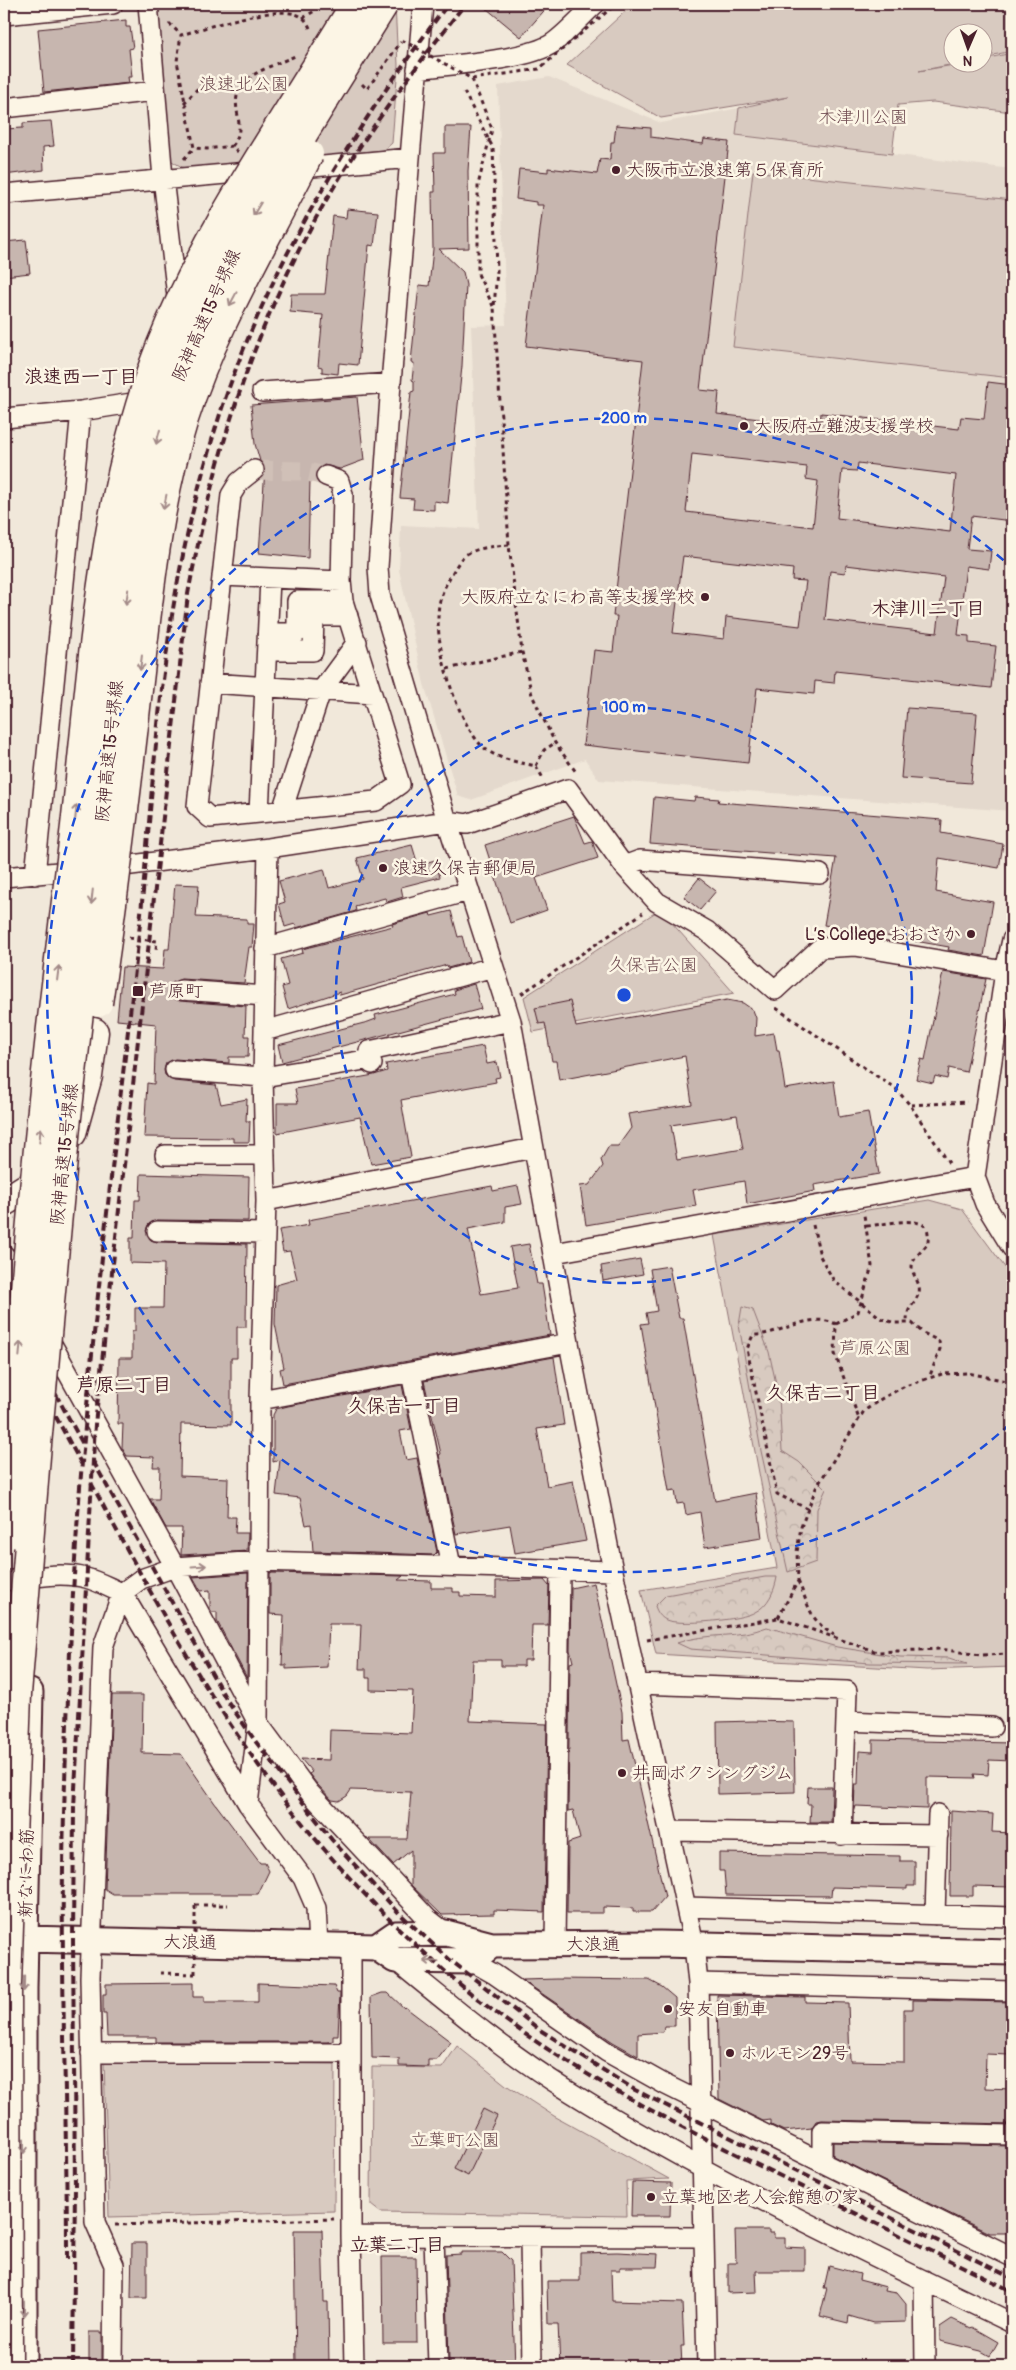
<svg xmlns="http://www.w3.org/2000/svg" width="1016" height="2370" font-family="Pangolin,'Klee One',sans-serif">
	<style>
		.built { fill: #e4d9cd }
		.green { fill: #d8cac0; stroke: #917476 }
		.forest { fill: url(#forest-crowns); stroke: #917476 }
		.building { fill: #c7b6af; stroke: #4a1f2b; fill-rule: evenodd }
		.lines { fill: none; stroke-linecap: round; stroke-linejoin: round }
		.minor-tunnel { stroke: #d0c0b7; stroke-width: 19; stroke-dasharray: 19 9; stroke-linecap: butt }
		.minor-casing { stroke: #4a1f2b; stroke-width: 22 }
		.major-casing { stroke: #4a1f2b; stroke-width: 29 }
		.highway-casing { stroke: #4a1f2b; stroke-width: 31 }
		.path { stroke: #4a1f2b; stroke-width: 3; stroke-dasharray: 4 4; stroke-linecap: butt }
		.minor { stroke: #fcf5e5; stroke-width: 19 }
		.major { stroke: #fcf5e5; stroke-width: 25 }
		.highway { stroke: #fcf5e5; stroke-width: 28 }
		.rail { stroke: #4a1f2b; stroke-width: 4; stroke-dasharray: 8 4; stroke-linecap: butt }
		.highway-bridge-casing { stroke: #4a1f2b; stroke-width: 31; stroke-linecap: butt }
		.path-bridge { stroke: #4a1f2b; stroke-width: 3; stroke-dasharray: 4 4; stroke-linecap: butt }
		.highway-bridge { stroke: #fcf5e5; stroke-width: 28 }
		.oneway { stroke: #a38a88 }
		.ring { fill: none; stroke: #1d4ed8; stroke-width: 2.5; stroke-dasharray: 9 6 }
		.poi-dot { fill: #4a1f2b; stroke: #fcf5e5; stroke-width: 2 }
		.labels { text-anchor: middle; stroke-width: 5; stroke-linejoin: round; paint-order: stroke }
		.park-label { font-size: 18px; fill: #6e4a50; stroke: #fcf5e5 }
		.poi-label { font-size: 18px; fill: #4a1f2b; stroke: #fcf5e5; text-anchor: start }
		.street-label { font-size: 18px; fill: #4a1f2b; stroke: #fcf5e5 }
		.neighbourhood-label { font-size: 19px; font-weight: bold; fill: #4a1f2b; stroke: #fcf5e5 }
		.centre { fill: #1d4ed8; stroke: #fcf5e5; stroke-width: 2.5 }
		.ring-label { font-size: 15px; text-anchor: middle; font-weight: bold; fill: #1d4ed8; stroke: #fcf5e5; stroke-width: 5; stroke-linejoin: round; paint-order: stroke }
	</style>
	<defs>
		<pattern id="forest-crowns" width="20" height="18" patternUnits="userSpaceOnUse" patternTransform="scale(1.25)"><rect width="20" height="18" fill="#d8cac0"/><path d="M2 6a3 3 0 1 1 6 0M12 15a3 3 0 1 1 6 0" fill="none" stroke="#bbada5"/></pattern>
	</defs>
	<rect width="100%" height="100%" fill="#f1e8da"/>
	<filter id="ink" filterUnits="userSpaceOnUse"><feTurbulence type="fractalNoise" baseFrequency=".02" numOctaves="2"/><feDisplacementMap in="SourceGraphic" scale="10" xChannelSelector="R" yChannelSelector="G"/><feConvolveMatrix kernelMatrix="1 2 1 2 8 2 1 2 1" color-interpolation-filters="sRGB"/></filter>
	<g filter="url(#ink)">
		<path class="built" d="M549 77 661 123 739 108 736 135 1012 169V811L599 780 585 759 471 800 458 796 424 684 399 570 401 525 479 529 471 326 506 325 498 86Z"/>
		<path class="green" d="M196 4H395L398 65 392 143 384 150 187 170 170 160 156 16 163 7Z
			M633 4H1012V51L984 57V32H954V62L959 63 919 71 965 63 984 62V59L1012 53V112L933 102 898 105 892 154 736 135 739 108 788 97 661 118 567 65Z
			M753 171 1012 200V378L733 347Z
			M656 912 671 922 734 993 533 1032 524 997Z
			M929 1200 962 1209 1012 1277V1667L927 1670 656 1654 641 1590 777 1568 714 1235Z
			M457 2046 506 2085 554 2116 669 2179 626 2181 627 2216 380 2212 371 2205 372 2067 442 2068Z
			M104 2062 335 2064 334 2211 109 2217Z"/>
		<path class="forest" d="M742 1307 753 1310 769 1352 779 1397 782 1451 799 1462 826 1489 817 1509 816 1562 788 1572 761 1451 739 1325Z
			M765 1577H777C775 1590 768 1606 755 1612 743 1620 679 1626 666 1620 660 1617 657 1612 655 1606L666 1595Z
			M767 1627 837 1647 900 1657 949 1658 967 1664 870 1663 690 1649 677 1643C706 1632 738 1639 767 1627Z"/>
		<path class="building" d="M481 4H550L521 37Z
			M126 20V27H130L133 48 129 49 132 77H128L129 83 44 92 38 29Z
			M51 121 54 146 43 147 44 170 4 175V129L23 128V123Z
			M616 125 651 128V137L703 144 704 139 729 142 700 390 719 392 717 414 820 426 821 413 959 429 961 417 984 419 988 382 1012 385V521L971 516 967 549 991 551 989 569 966 566 958 635 969 636V643L996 646 991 688 835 671 834 683 815 681 814 694 757 688 748 763 583 745 594 650 613 652 617 616H613L643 360 526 346 543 205H536V202L516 199 519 169 548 172V168L597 174 600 159 610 160 611 142H614ZM692 454 807 467 806 479 818 481 813 527 686 512ZM858 463 956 475 950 532 837 518 842 470 857 471ZM683 556 793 569 792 580 806 581 800 626 726 617 724 639 673 633ZM846 565 944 577 937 633 825 620 830 571 845 573Z
			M445 127H471L468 171 469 248 439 249 463 272 466 285 462 366 448 503 434 501V510L413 509 414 499 400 498 411 392 414 391V381L412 380 414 363 411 362 419 285 429 286 433 249 432 192H435L434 153H445Z
			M347 209 378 212 374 246 369 245 358 365 339 363 338 374 322 372V367L318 366 323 315 290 312 291 294H325L333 216 346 218Z
			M26 240 30 273 4 276V242Z
			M357 397 364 460 340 469 324 465 316 472 315 478 310 480 308 558 259 553 265 469 260 461 255 444 251 405Z
			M907 708 977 713 971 783 901 778Z
			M654 797 694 801 695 797 719 799 718 802 942 820 941 833 1003 844 999 868 939 858 936 892 993 902 984 956 948 950 949 947 824 925 836 858 650 844Z
			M574 816 585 843 592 841 598 858 536 878 547 910 510 923 485 845Z
			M412 845 418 865 435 860 440 877 401 887 403 897 387 902 385 898 355 906 356 911 296 928 295 924 285 927 279 904 285 902 279 881 324 869 329 888 363 879 357 858Z
			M699 878 716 891 700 910 684 897Z
			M175 884 199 885 196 917 247 919V924H254L252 947H249L244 983 181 979 172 983 170 990 171 995 180 1001 246 1006 245 1036H249L248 1057H229V1063L175 1059 166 1063 164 1070 165 1075 174 1081 216 1085 221 1104 247 1099 246 1121H250L249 1142H233V1138L144 1137 147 1083 154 1084 156 1024 117 1020 122 967 163 969 165 949H169Z
			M451 911 458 937 462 936 469 962 448 968 447 965 340 995V992L288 1009 282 987 288 985 281 959 303 953 302 949 393 926 392 924 430 913 431 916Z
			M943 972 986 979 966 1072 949 1068 947 1079 935 1076 933 1083 916 1079 921 1059 925 1060Z
			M474 984 481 1009 282 1062 278 1045 368 1022 376 1019 375 1015 455 994 454 990Z
			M727 1000 743 1003 753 1010 756 1018 755 1036 774 1033 777 1050H779L785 1089 834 1081 839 1117 868 1112 879 1174 814 1185 815 1191 747 1204 744 1181 693 1190 696 1206 586 1225 580 1186 589 1185 603 1166 601 1160 609 1146H618L631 1128 628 1114 692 1104 685 1056 559 1080 556 1061H552L545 1023 539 1024 535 1008 570 1001 576 1027ZM737 1115 743 1149 677 1160 671 1125Z
			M483 1046 487 1064 497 1062 500 1077 495 1078 496 1082 401 1100 411 1157 371 1164 360 1117 277 1133V1103H298L295 1089 374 1075 387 1071 386 1064Z
			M141 1174 249 1177 248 1221 157 1220 148 1225 146 1231 151 1240 157 1242 247 1244 246 1327H237V1358H231V1425L181 1424 180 1476 228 1478 227 1517H236L235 1533H248L247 1551 181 1555 182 1528H166L150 1499H159L160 1467H153L154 1457 127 1456 122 1448 123 1424H118L119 1358H132V1331H135V1308H163L164 1264 130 1263V1238H134L135 1200H140Z
			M492 1186 493 1191 518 1186 522 1204 505 1207V1222L468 1229 481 1294 518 1288 510 1247 529 1244 537 1284H542L550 1335 283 1384 280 1369 284 1368 275 1324 276 1285 297 1279 290 1251 283 1252 279 1230 309 1225 308 1220Z
			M640 1259 643 1274 603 1281 601 1266Z
			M669 1266 679 1318H683L715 1501 756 1493 762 1538 705 1547 700 1512 686 1515 684 1503 677 1504 675 1490 669 1491 641 1324 648 1323 646 1313 657 1311 650 1269Z
			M554 1357 564 1425 537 1429 547 1486 573 1481 586 1541 515 1553 510 1525 456 1534 439 1455 441 1454 424 1381Z
			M402 1385 411 1429 400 1431 406 1460 417 1458 437 1552 434 1555 313 1551 311 1524 306 1525 300 1498 276 1495 280 1460 273 1462V1415L276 1409 288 1406Z
			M248 1573 247 1678 217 1621V1612H212L210 1609V1590L201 1591 193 1577Z
			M270 1573 403 1576 398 1580 431 1581V1588H453V1592H460V1596L496 1597V1581L544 1580 549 1586 548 1625H532L531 1660H524V1666H501V1660H473L470 1721 547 1724 544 1912 494 1910V1914L442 1915 411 1885V1850L393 1865 369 1839H407L411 1792 351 1790 347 1796 339 1801 332 1800 317 1784 309 1774 312 1772 301 1759 329 1760 330 1730 411 1733 413 1691 370 1690V1678H366V1669H359L361 1624H329L327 1667 286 1669V1665H282L284 1615 270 1614Z
			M594 1583 622 1712 623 1740 629 1739 665 1897 652 1912H633V1908L603 1907V1913H567L568 1843 580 1839 573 1810 568 1811 570 1663 573 1662 570 1650 571 1588Z
			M112 1695H143L142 1753 181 1754 214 1802 260 1863H265L269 1871 258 1894H113L105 1889Z
			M753 1721 794 1722 795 1792 718 1794 717 1722Z
			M873 1740 1012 1743V1761L989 1760 988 1775 974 1774 975 1778 927 1777V1809L856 1806 854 1813 855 1784H858L859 1751 873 1752Z
			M808 1787H832L831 1822H810L811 1804H807Z
			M951 1811 993 1814 992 1832 1012 1833V1887L973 1886V1896H950Z
			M719 1853 900 1856V1861H915V1886H907V1889L832 1887 831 1896 726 1895 724 1871H719Z
			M557 1979 649 1980 662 1987 675 1998V2026H664L663 2032 638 2034V2056L613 2042 522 1980Z
			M193 1983V1997H204V2002H258V1983L334 1986 337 1993H340L338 2036H333V2041L327 2042H156V2037H107L106 2014H103V1994H106V1984Z
			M382 1993H388L404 2008 405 2007 451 2042 437 2060H428V2067L399 2066V2059L372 2058 371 1997Z
			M717 1995 805 1997V2002L848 2003 850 2061 904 2062V2009H913V2000L1011 2002 1009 2055 986 2054 985 2088 1012 2089V2124L822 2120 816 2121 812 2128 784 2131 771 2125V2120L763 2121 719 2099Z
			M483 2109 497 2116 468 2176 454 2169Z
			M833 2142 1012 2146V2233H989L833 2156Z
			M632 2182 671 2183 670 2216H631Z
			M294 2230H322L324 2302H328L329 2366H296Z
			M735 2230H769V2233H774V2238H785V2247L805 2248V2271H756L757 2292 728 2293V2263H736Z
			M132 2243H147V2298H131Z
			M461 2252H502L511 2261 515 2366H481V2361H449L446 2255 461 2254Z
			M617 2252 658 2254 657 2267H620V2270H611L612 2301 682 2303 684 2346H681L682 2366H560L558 2324H548L547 2281H580V2253Z
			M382 2257H416L417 2343H383Z
			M829 2266 860 2274 859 2280 886 2287 885 2291 897 2293 906 2304V2322L873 2323 849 2316 848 2323 820 2316 827 2288H824Z
			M952 2319 971 2328 972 2327 998 2342 990 2356 981 2351 940 2341V2327Z
			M89 2332H102V2366H89Z"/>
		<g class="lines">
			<path class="minor-tunnel" d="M254 470 303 471 326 476"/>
			<defs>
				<path id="minor" d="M148 4 163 178 178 305
					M423 4 391 383 378 567 380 595 447 821 511 1021 569 1343 613 1571 694 1945 698 1983 707 2366
					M4 15 113 4
					M417 69C451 64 526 61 553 43 568 32 582 16 595 4
					M4 108 155 91
					M291 169 410 158
					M4 194 259 171
					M262 392 391 383
					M4 418 81 411 151 400
					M254 470 239 482 231 495 197 806 210 818 376 801 400 784 343 601 341 581 343 494 339 481 326 476
					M222 576 341 581
					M268 633H297V601H343
					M267 651H313L314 616H348
					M210 683 372 694
					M282 811 321 691 357 642
					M259 813 270 579
					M624 866 640 860 820 874
					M107 868 268 848 447 821 467 824 568 789 624 866 657 902 707 931 775 990 820 948 855 946 1005 971
					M35 875 81 411
					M4 877 80 870
					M1012 940 1005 971 975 1177 985 1204 1012 1248
					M265 948 468 891
					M181 990 265 996
					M264 1031 493 967
					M372 1064 369 1051 511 1021
					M175 1070 263 1077 371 1059
					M165 1155H265
					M266 1201 533 1148
					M157 1231 263 1233
					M554 1253 975 1177
					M4 1255 24 1293
					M47 1335 175 1567 258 1723 309 1792 428 1919 446 1933
					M411 1373 451 1566
					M260 1400 569 1343
					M4 1581C30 1578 60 1571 86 1578 98 1581 110 1588 122 1593L248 1804 303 1878 316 1908 318 1945
					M637 1684 847 1691 842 1835
					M846 1721 992 1727
					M248 1804 258 1723 260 1400 266 1201 263 1077 268 848
					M670 1831 938 1835
					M686 1907 1012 1917
					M935 1915 938 1814
					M555 1944 560 1570
					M351 1946V2236L354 2366
					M395 1960C450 2005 506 2052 567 2090 708 2178 863 2251 1012 2323
					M471 1961 494 1974 607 2052 666 2085 1012 2257
					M698 1983 1012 1991
					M91 2053H351
					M822 2163V2131L1012 2135
					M351 2236 704 2237
					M434 2236 438 2366
					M530 2237 532 2366
					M924 2280 925 2366
					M113 2366 114 2265 95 2222 90 1977 103 1647 122 1593 141 1579 175 1567 259 1561 613 1571"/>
				<path id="major" d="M4 1940 25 1939 376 1947 395 1934 446 1933 492 1945 660 1944 1012 1952
					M376 1947 395 1960 471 1961 492 1945
					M24 2366V1988L30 1692"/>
				<path id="highway" d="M72 1133 88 1076 94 1032
					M4 1202 40 1179 49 1169"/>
			</defs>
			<use href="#minor" class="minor-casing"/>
			<use href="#major" class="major-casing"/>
			<use href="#highway" class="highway-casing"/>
			<path class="path" d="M303 18 316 10 319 4
				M169 23 181 35
				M362 84 367 89 401 42
				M464 92 493 148 497 271 494 307 509 545 522 652 532 695 555 743 576 772
				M184 103 202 84 208 89 217 79 237 93
				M232 146C251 124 223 103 246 81 258 69 280 63 295 56
				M238 152 232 146 207 149 194 148 177 61 181 35C205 28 279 3 300 16 306 19 309 25 311 31
				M184 159 194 148
				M478 274 493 306
				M509 545C495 546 479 547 465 555 461 558 457 565 454 570 448 580 441 593 439 605 433 642 455 716 480 744 494 759 517 762 536 766L544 780
				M447 669 522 652
				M536 766 544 750 555 743
				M129 938 157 941 156 949
				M521 994 643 913
				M776 1008 896 1089 910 1105 949 1163
				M911 1105 967 1102
				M813 1225 820 1256 834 1281 882 1319 895 1323H912L923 1333 939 1341 940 1349 929 1378
				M867 1226C881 1225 916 1216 926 1227 929 1231 928 1239 928 1243 924 1249 916 1255 913 1262 908 1274 924 1283 918 1295 912 1309 907 1305 907 1324
				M836 1324 858 1312 872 1266 864 1215
				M808 1509 777 1494 747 1349 753 1335C782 1335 808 1311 836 1324L835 1354 859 1419
				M798 1581C810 1607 808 1619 834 1635
				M778 1618 798 1581 797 1552 801 1527 816 1488 864 1411 881 1399 905 1386 942 1374 968 1373 1012 1382
				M647 1640 778 1618 877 1652 940 1649 980 1655 1012 1654
				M195 1905H228
				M160 1973 195 1974
				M115 2225 334 2219"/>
			<use href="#minor" class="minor"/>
			<use href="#major" class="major"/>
			<use href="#highway" class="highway"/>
			<path class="rail" d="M4 1299 84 1446
				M4 1321 82 1465
				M93 1461 226 1699 256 1742 332 1840 399 1913 449 1959 540 2030 635 2090 1012 2278
				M91 1483C143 1579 195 1677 259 1766 315 1845 382 1917 455 1980 548 2060 659 2116 768 2170 850 2210 931 2251 1012 2291
				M67 2259C67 2111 60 1963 64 1814 68 1678 74 1541 87 1406 101 1254 120 1103 137 952 148 851 153 750 167 650 178 565 198 480 225 399 275 254 356 125 448 4
				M73 2366 75 2188 73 1940 74 1807 95 1424 188 594C217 440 263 296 349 163 385 108 424 56 465 4"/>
			<defs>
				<path id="highway-bridge" d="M98 1003C114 896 127 789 139 681 149 594 158 503 184 419 214 325 266 241 309 154
					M4 1537C15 1401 26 1265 40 1129 50 1028 63 927 75 826 93 665 101 497 161 345 210 223 288 116 355 4
					M8 2366 7 1984 17 1694 36 1456 66 1126 124 616C138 524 153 434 187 348 211 287 245 230 279 174 313 117 349 60 384 4"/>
			</defs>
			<use href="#highway-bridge" class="highway-bridge-casing"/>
			<path class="path-bridge" d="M402 40 472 79 539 69 616 4
				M472 79 492 129 478 185V274
				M195 1974V1905"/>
			<use href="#highway-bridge" class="highway-bridge"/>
		</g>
		<defs><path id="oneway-shaft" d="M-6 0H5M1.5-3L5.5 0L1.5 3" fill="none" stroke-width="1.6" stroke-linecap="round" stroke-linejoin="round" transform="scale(1.25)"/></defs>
		<g class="oneway">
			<use href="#oneway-shaft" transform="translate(257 209) rotate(121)"/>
			<use href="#oneway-shaft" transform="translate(233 299) rotate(118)"/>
			<use href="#oneway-shaft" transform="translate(158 437) rotate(105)"/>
			<use href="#oneway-shaft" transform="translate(165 502) rotate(101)"/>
			<use href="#oneway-shaft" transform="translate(127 597) rotate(99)"/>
			<use href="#oneway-shaft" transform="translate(141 663) rotate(97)"/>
			<use href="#oneway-shaft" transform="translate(76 812) rotate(-84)"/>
			<use href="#oneway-shaft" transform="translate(92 897) rotate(96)"/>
			<use href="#oneway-shaft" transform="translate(58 973) rotate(-83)"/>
			<use href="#oneway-shaft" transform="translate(40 1135) rotate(-85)"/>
			<use href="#oneway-shaft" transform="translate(20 1349) rotate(-85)"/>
			<use href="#oneway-shaft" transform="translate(199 1566) rotate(-4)"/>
			<use href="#oneway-shaft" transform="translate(431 1961) rotate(-179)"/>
			<use href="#oneway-shaft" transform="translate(24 1984) rotate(91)"/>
			<use href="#oneway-shaft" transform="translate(24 2146) rotate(90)"/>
			<use href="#oneway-shaft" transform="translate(24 2309) rotate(90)"/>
		</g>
	</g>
	<g class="ring">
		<circle cx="624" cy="995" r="288"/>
		<path d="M1010 1424A577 577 0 1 1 1010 566"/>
	</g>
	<g class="poi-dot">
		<circle cx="616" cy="170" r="5"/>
		<circle cx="744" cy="426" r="5"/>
		<circle cx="705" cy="597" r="5"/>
		<circle cx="383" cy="868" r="5"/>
		<circle cx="971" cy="934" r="5"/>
		<rect x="132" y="985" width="12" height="12" rx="2.5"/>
		<circle cx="622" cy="1773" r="5"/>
		<circle cx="668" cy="2009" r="5"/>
		<circle cx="730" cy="2053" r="5"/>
		<circle cx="651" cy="2197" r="5"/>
	</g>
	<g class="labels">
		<g class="park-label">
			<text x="244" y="90">浪速北公園</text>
			<text x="863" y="123">木津川公園</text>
			<text x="653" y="971">久保吉公園</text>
			<text x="875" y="1354">芦原公園</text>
			<text x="455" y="2146">立葉町公園</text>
		</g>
		<g class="poi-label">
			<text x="626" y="176">大阪市立浪速第５保育所</text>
			<text x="754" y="432">大阪府立難波支援学校</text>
			<text x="695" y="603" text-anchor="end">大阪府立なにわ高等支援学校</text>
			<text x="393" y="874">浪速久保吉郵便局</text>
			<text x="961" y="940" text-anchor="end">L’s College おおさか</text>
			<text x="149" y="997">芦原町</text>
			<text x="632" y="1779">井岡ボクシングジム</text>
			<text x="678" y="2015">安友自動車</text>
			<text x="740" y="2059">ホルモン29号</text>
			<text x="661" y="2203">立葉地区老人会館憩の家</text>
		</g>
		<g class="street-label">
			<text transform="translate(206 315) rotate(-66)" y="6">阪神高速15号堺線</text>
			<text transform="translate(109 751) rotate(-84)" y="6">阪神高速15号堺線</text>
			<text transform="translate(64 1154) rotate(-84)" y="6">阪神高速15号堺線</text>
			<text transform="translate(26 1873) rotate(-89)" y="6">新なにわ筋</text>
			<text transform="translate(190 1942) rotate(1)" y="6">大浪通</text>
			<text x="593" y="1950">大浪通</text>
		</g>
		<g class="neighbourhood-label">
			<text x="81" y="383">浪速西一丁目</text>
			<text x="928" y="615">木津川二丁目</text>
			<text x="124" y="1391">芦原二丁目</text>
			<text x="823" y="1399">久保吉二丁目</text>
			<text x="404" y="1412">久保吉一丁目</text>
			<text x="397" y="2251">立葉二丁目</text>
		</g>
	</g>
	<circle cx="624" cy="995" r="8" class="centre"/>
	<g class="ring-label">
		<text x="624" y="423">200 m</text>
		<text x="624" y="712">100 m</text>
	</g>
	<rect width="1016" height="2370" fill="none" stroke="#fcf5e5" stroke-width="20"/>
	<rect x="10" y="10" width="996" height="2350" fill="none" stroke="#4a1f2b" stroke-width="2" filter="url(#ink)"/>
	<g transform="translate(968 48) rotate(182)"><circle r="24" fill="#fcf5e5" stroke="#b59f9b"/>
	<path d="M0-4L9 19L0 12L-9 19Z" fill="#4a1f2b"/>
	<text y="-8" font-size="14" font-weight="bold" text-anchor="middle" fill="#4a1f2b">N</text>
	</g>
</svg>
